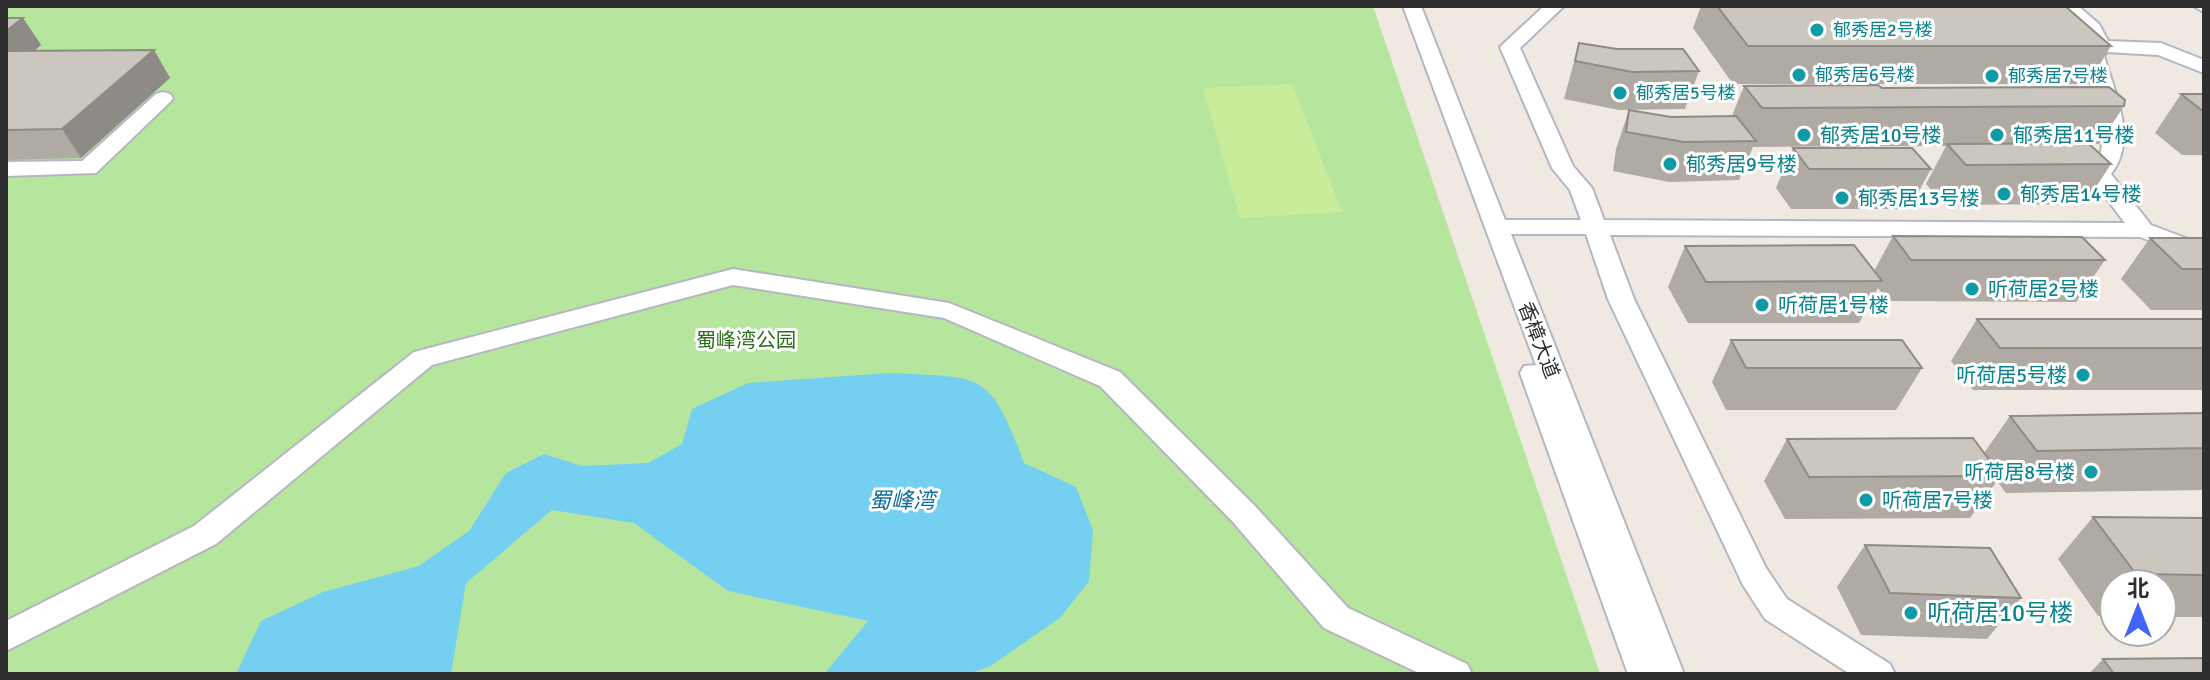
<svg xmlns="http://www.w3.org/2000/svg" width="2210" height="680" font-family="Signika,'Noto Sans SC',sans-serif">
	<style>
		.green { fill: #b6e59e }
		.pitch { fill: #c9ec9a }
		.water { fill: #75cff0 }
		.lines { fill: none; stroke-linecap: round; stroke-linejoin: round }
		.minor-casing { stroke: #b4b7c1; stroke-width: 4 }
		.minor { fill: #fff; fill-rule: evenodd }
		.wall { fill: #afaba4 }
		.shaded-wall { fill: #8e8b86 }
		.building { fill: #cbc7bf; stroke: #8e8b86; stroke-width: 2 }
		.culture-dot { fill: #0f9aa8; stroke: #fff; stroke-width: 3 }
		.labels { text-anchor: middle; stroke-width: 6; stroke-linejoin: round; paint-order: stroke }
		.far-culture-label { font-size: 18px; fill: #0d838f; stroke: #fff; text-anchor: start }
		.culture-label { font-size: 20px; fill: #0d838f; stroke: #fff; text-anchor: start }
		.park-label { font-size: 20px; fill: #2c6e1b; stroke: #fff }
		.street-label { font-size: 20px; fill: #2e2e2e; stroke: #fff }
		.water-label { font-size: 22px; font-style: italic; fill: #0d6fa3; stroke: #fff }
		.near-culture-label { font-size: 24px; fill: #0d838f; stroke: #fff; text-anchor: start }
	</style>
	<rect width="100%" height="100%" fill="#efe9e1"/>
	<path class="green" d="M6 6H1373L1600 674H6Z"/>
	<path class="pitch" d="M1292 84 1342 212 1240 218 1203 88Z"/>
	<path class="water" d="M889 373C983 378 989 369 1024 463L1076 487 1093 530 1089 581 1060 618 989 667 967 674H824L868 621 728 591 634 523 552 510 466 583 451 674H236L261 621 323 592 419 566 469 531 506 473 544 454 582 466 648 463 682 444 692 409 748 383Z"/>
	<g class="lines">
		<defs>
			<path id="minor" d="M1403 6H1421L1505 220H1581L1570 190 1552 168 1500 47 1544 6H1564L1520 48 1573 166 1592 188 1604 220 2125 223 2088 174 2100 158 2104 132 2084 55 2092 45 2084 31 2058 6H2078L2099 24 2108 41 2161 43 2204 60V73L2158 55 2107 52 2104 56C2115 94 2138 139 2111 174L2151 225 2204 245V261L2140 237 1610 235 1634 299 1766 568 1787 599 1890 664 1895 674H1850L1765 619 1743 585 1608 299 1586 234H1511L1684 674H1628L1520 373 1524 366 1536 365Z
				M2193 6H2204V12Z
				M163 92 170 94 173 98 170 102 96 173 6 176V162L82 161 156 94Z
				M733 269 949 303 1120 372 1255 506 1348 608 1467 664 1472 674H1421L1324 628 1233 522 1100 386 944 318 733 285 432 365 216 544 6 651V621L194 526 414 352Z"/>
		</defs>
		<use href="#minor" class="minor-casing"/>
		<use href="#minor" class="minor"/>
	</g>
	<path class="wall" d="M1701 6H2065L2111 46 2088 84H1733L1693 28Z
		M6 18H23L41 45 34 51 154 50 170 78 81 158 6 160Z
		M1579 43 1699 71 1685 109 1619 110 1564 99Z
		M1744 86 1882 88 2124 106 2099 144H2090L2111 164 2085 204 1944 205 1926 184 1946 146 1753 147 1739 180 1669 182 1613 171 1616 149 1629 110 1671 117 1732 116Z
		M2181 94H2204V155H2182L2155 133Z
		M1793 148 1931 169 1909 209H1791L1776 188Z
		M1893 236 2105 260 2076 302 1888 301 1878 288 1859 323H1688L1668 287 1685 246 1874 271Z
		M2150 238H2204V310H2151L2121 279Z
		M1977 319H2204V390H1973L1951 361Z
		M1731 340 1922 368 1896 410H1726L1712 382Z
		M2204 413V490L2006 493 1997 481 1970 518 1785 519 1764 481 1787 439 1984 453 2010 416Z
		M2093 517 2204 518V617H2162V584H2114V616H2098L2058 559Z
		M1865 545 2021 598 1987 639 1861 635 1837 587Z
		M2103 659 2204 674H2089Z"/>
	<path class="shaded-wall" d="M23 18 41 45 6 73V31Z
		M154 50 170 78 81 158 62 129Z"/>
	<path class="building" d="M1717 6H2065L2111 46H1748Z
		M6 18H23L6 31Z
		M1579 43 1617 49H1683L1699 71 1632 72 1575 61Z
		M154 50 62 129 6 130V51Z
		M1878 85 1882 88 2109 87 2125 100 2124 106 1762 108 1744 86Z
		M2181 94H2204V112Z
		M1629 110 1671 117 1736 116 1756 141 1684 142 1626 132Z
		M2088 143 2111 164 1966 165 1947 144Z
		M1793 148H1912L1931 169H1809Z
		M1893 236 2082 237 2105 260H1911Z
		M2150 238H2204V269H2182Z
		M1854 245 1882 281 1706 282 1685 246Z
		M1977 319H2204V348H2000Z
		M1731 340H1902L1922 368H1746Z
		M2204 413V448L2037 451 2010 416Z
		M1973 438 2001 476 1809 477 1787 439Z
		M2093 517 2204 518V575L2136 574Z
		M1865 545 1990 548 2021 598 1890 593Z
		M2204 658V674H2114L2103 659Z"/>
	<g class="culture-dot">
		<circle cx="1817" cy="30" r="8"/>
		<circle cx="1799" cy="75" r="8"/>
		<circle cx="1992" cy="76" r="8"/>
		<circle cx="1620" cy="93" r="8"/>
		<circle cx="1804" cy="135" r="8"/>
		<circle cx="1997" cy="135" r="8"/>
		<circle cx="1670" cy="164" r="8"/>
		<circle cx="2004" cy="194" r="8"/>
		<circle cx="1842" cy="198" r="8"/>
		<circle cx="1972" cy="289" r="8"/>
		<circle cx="1762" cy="305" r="8"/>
		<circle cx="2083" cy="375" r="8"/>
		<circle cx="2091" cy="472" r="8"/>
		<circle cx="1866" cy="500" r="8"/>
		<circle cx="1911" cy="613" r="8"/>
	</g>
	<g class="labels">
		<g class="far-culture-label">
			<text x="1833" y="36">郁秀居2号楼</text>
			<text x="1815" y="81">郁秀居6号楼</text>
			<text x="2008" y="82">郁秀居7号楼</text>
			<text x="1636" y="99">郁秀居5号楼</text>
		</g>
		<g class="culture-label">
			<text x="1820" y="142">郁秀居10号楼</text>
			<text x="2013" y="142">郁秀居11号楼</text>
			<text x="1686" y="171">郁秀居9号楼</text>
			<text x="2020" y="201">郁秀居14号楼</text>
			<text x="1858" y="205">郁秀居13号楼</text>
			<text x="1988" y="296">听荷居2号楼</text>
			<text x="1778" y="312">听荷居1号楼</text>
			<text x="2067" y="382" text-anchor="end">听荷居5号楼</text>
			<text x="2075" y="479" text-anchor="end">听荷居8号楼</text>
			<text x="1882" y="507">听荷居7号楼</text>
		</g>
		<g class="park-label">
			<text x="746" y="347">蜀峰湾公园</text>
		</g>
		<g class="street-label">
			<text transform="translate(1539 340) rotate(69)" y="7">香樟大道</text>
		</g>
		<g class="water-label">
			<text x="902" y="508">蜀峰湾</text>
		</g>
		<g class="near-culture-label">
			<text x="1927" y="621">听荷居10号楼</text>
		</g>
	</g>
	<rect width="2210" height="680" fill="none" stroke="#2e2e2e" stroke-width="16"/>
	<g transform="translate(2138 608)"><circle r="38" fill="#ffffff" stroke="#ababab" stroke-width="2"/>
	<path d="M0-6L14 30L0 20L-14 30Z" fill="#4264fb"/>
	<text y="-12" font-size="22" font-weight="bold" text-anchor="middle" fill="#2e2e2e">北</text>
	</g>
</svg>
